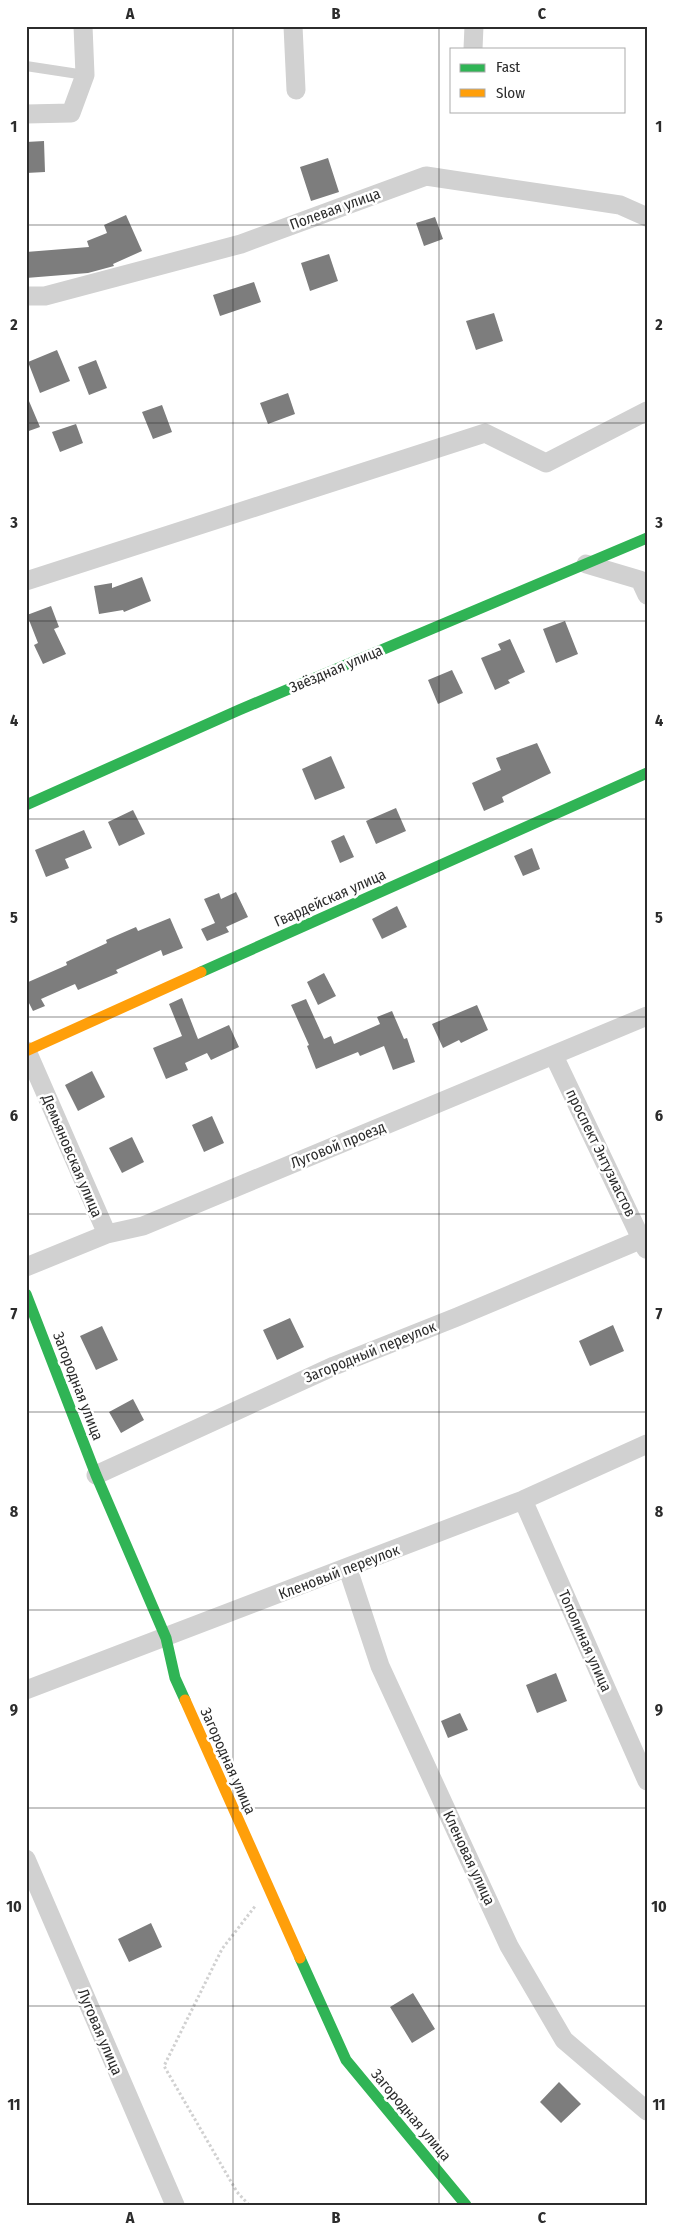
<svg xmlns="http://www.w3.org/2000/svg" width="673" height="2231" font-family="'Fira Sans Condensed',sans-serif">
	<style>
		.building { fill: #7d7d7d }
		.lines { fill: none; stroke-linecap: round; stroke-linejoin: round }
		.path { stroke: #d1d1d1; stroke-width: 3; stroke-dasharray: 2.5 2.5; stroke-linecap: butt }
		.lane { stroke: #d1d1d1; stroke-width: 10 }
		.street { stroke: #d1d1d1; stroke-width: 19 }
		.fast { stroke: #30b455; stroke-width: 11 }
		.slow { stroke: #ff9f0a; stroke-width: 11 }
		.grid { fill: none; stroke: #2c2c2c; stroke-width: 1; stroke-opacity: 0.55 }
		.labels { text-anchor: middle; stroke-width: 5; stroke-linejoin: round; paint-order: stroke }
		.street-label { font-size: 15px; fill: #2c2c2c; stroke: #fff }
		.neatline { fill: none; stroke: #2c2c2c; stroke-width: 2 }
		.grid-label { font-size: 16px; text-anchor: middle; font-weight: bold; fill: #2c2c2c }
	</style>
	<rect width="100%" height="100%" fill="#fff"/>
	<path class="building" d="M44 141 45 172 26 173V142Z
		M328 158 339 192 311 201 300 167Z
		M126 215 142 251 113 264 114 266 88 273 26 278V252L89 247 87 241 107 233 104 225Z
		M435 217 443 239 424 246 416 223Z
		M329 254 338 281 310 291 301 263Z
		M254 282 261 302 220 316 213 295Z
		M494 313 503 341 476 350 466 321Z
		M57 350 70 381 40 393 28 362Z
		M96 360 107 388 89 395 78 367Z
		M288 393 295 414 268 424 260 403Z
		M26 394 40 427 26 432Z
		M162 405 172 432 153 439 142 412Z
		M76 424 83 443 60 452 52 432Z
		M142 577 151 601 124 612 123 610 99 614 94 586 112 583V588Z
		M51 606 59 627 54 629 66 654 43 664 34 645 38 643 27 615Z
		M565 621 578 654 556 663 543 629Z
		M510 639 525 672 508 680 510 683 495 690 481 658 501 650 498 644Z
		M452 670 463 693 438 704 428 680Z
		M537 743 551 773 502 797 504 802 484 811 472 783 501 770 496 758Z
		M331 756 345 788 315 800 302 769Z
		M396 808 406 831 376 844 366 821Z
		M133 810 145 834 119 846 108 822Z
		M84 830 92 848 65 859 69 868 46 877 35 850Z
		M344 835 354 857 340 863 331 841Z
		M532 848 540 869 523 876 514 856Z
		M236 892 248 917 226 927 229 932 207 941 201 929 215 923 204 899 219 893 221 899Z
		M397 906 407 927 382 939 372 919Z
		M170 918 183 948 163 956 161 950 116 970 118 973 78 990 75 984 41 999 45 1006 33 1011 26 997V983L67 965 66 962 107 943 106 940 136 927 138 931Z
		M324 973 336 996 318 1005 307 982Z
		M182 998 198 1039 229 1025 239 1047 211 1060 207 1053 185 1063 188 1070 166 1079 153 1048 182 1036 169 1004Z
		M306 999 324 1039 331 1036 334 1044 380 1024 377 1017 392 1011 404 1039 407 1038 415 1062 393 1070 384 1046 360 1056 358 1052 316 1069 307 1046 309 1045 291 1005Z
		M477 1005 488 1030 461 1043 459 1040 443 1048 432 1024Z
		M92 1071 105 1097 78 1111 65 1085Z
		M212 1116 224 1143 204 1152 192 1125Z
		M132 1137 144 1162 122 1173 109 1148Z
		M290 1318 304 1347 277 1360 263 1330Z
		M613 1325 624 1351 590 1366 579 1341Z
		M102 1326 118 1360 96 1370 80 1336Z
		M133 1399 144 1420 121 1433 109 1412Z
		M556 1673 567 1701 537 1713 526 1685Z
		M460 1713 468 1730 448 1738 441 1721Z
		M151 1923 162 1947 129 1962 118 1939Z
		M413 1993 435 2029 412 2043 390 2007Z
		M559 2082 581 2104 561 2123 540 2102Z"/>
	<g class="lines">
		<path class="path" d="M249 2205 237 2192 164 2066 222 1949 256 1905"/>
		<path class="lane" d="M26 66 85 75"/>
		<path class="street" d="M293 26 296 90
			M473 49 474 26
			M26 114 71 113 85 75 83 26
			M26 296H45L241 244 426 176 620 205 647 217
			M586 564 640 580 647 595
			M26 581 485 433 546 463 647 411
			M27 1051 107 1234
			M554 1056 646 1249
			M26 1267 107 1234 143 1226 647 1016
			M96 1475 334 1366 457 1317 647 1237
			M523 1500 647 1781
			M348 1569 380 1666 509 1946 564 2040 647 2111
			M26 1690 523 1500 647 1444
			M26 1859 175 2205"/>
		<path class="fast" d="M26 805 239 710 647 538
			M201 972 647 773
			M26 1294 96 1475 166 1638 175 1678 185 1700
			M300 1958 346 2060 466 2205"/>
		<path class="slow" d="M26 1051 201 972
			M185 1700 300 1958"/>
	</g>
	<path class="grid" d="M233 26V2205M439 26V2205M26 225H647M26 423H647M26 621H647M26 819H647M26 1017H647M26 1214H647M26 1412H647M26 1610H647M26 1808H647M26 2006H647"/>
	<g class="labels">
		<g class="street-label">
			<text transform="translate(335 209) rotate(-20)" y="5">Полевая улица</text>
			<text transform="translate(336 669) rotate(-23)" y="5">Звёздная улица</text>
			<text transform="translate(330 898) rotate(-24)" y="5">Гвардейская улица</text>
			<text transform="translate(338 1145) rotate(-22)" y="5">Луговой проезд</text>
			<text transform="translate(601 1153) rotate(64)" y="5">проспект Энтузиастов</text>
			<text transform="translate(72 1156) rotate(67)" y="5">Демьяновская улица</text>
			<text transform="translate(370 1352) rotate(-22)" y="5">Загородный переулок</text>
			<text transform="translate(78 1386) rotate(69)" y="5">Загородная улица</text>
			<text transform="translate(339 1572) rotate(-21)" y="5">Кленовый переулок</text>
			<text transform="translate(585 1641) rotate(66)" y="5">Тополиная улица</text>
			<text transform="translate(228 1761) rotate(66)" y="5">Загородная улица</text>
			<text transform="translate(469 1858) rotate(65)" y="5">Кленовая улица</text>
			<text transform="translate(100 2032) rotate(67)" y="5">Луговая улица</text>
			<text transform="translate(411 2115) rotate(50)" y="5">Загородная улица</text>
		</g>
	</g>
	<rect width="673" height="2231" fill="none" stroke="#ffffff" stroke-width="55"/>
	<rect x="450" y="48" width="175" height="65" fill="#ffffff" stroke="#ababab"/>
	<rect x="460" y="64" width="25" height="8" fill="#30b455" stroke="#ababab"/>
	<text x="496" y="72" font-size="15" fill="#2c2c2c">Fast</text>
	<rect x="460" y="89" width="25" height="8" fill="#ff9f0a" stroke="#ababab"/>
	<text x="496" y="98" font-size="15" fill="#2c2c2c">Slow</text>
	<rect x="28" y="28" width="618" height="2176" class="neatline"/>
	<g class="grid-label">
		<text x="130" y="19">A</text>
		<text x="336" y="19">B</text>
		<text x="542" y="19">C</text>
		<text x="14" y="132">1</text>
		<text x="659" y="132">1</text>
		<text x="14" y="330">2</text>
		<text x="659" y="330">2</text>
		<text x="14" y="528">3</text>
		<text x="659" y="528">3</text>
		<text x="14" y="726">4</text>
		<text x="659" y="726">4</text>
		<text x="14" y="923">5</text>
		<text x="659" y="923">5</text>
		<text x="14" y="1121">6</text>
		<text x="659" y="1121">6</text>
		<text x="14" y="1319">7</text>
		<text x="659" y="1319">7</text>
		<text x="14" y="1517">8</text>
		<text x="659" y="1517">8</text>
		<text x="14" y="1715">9</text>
		<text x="659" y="1715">9</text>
		<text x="14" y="1912">10</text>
		<text x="659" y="1912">10</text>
		<text x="14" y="2110">11</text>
		<text x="659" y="2110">11</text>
		<text x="130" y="2223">A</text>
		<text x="336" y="2223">B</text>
		<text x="542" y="2223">C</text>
	</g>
</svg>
